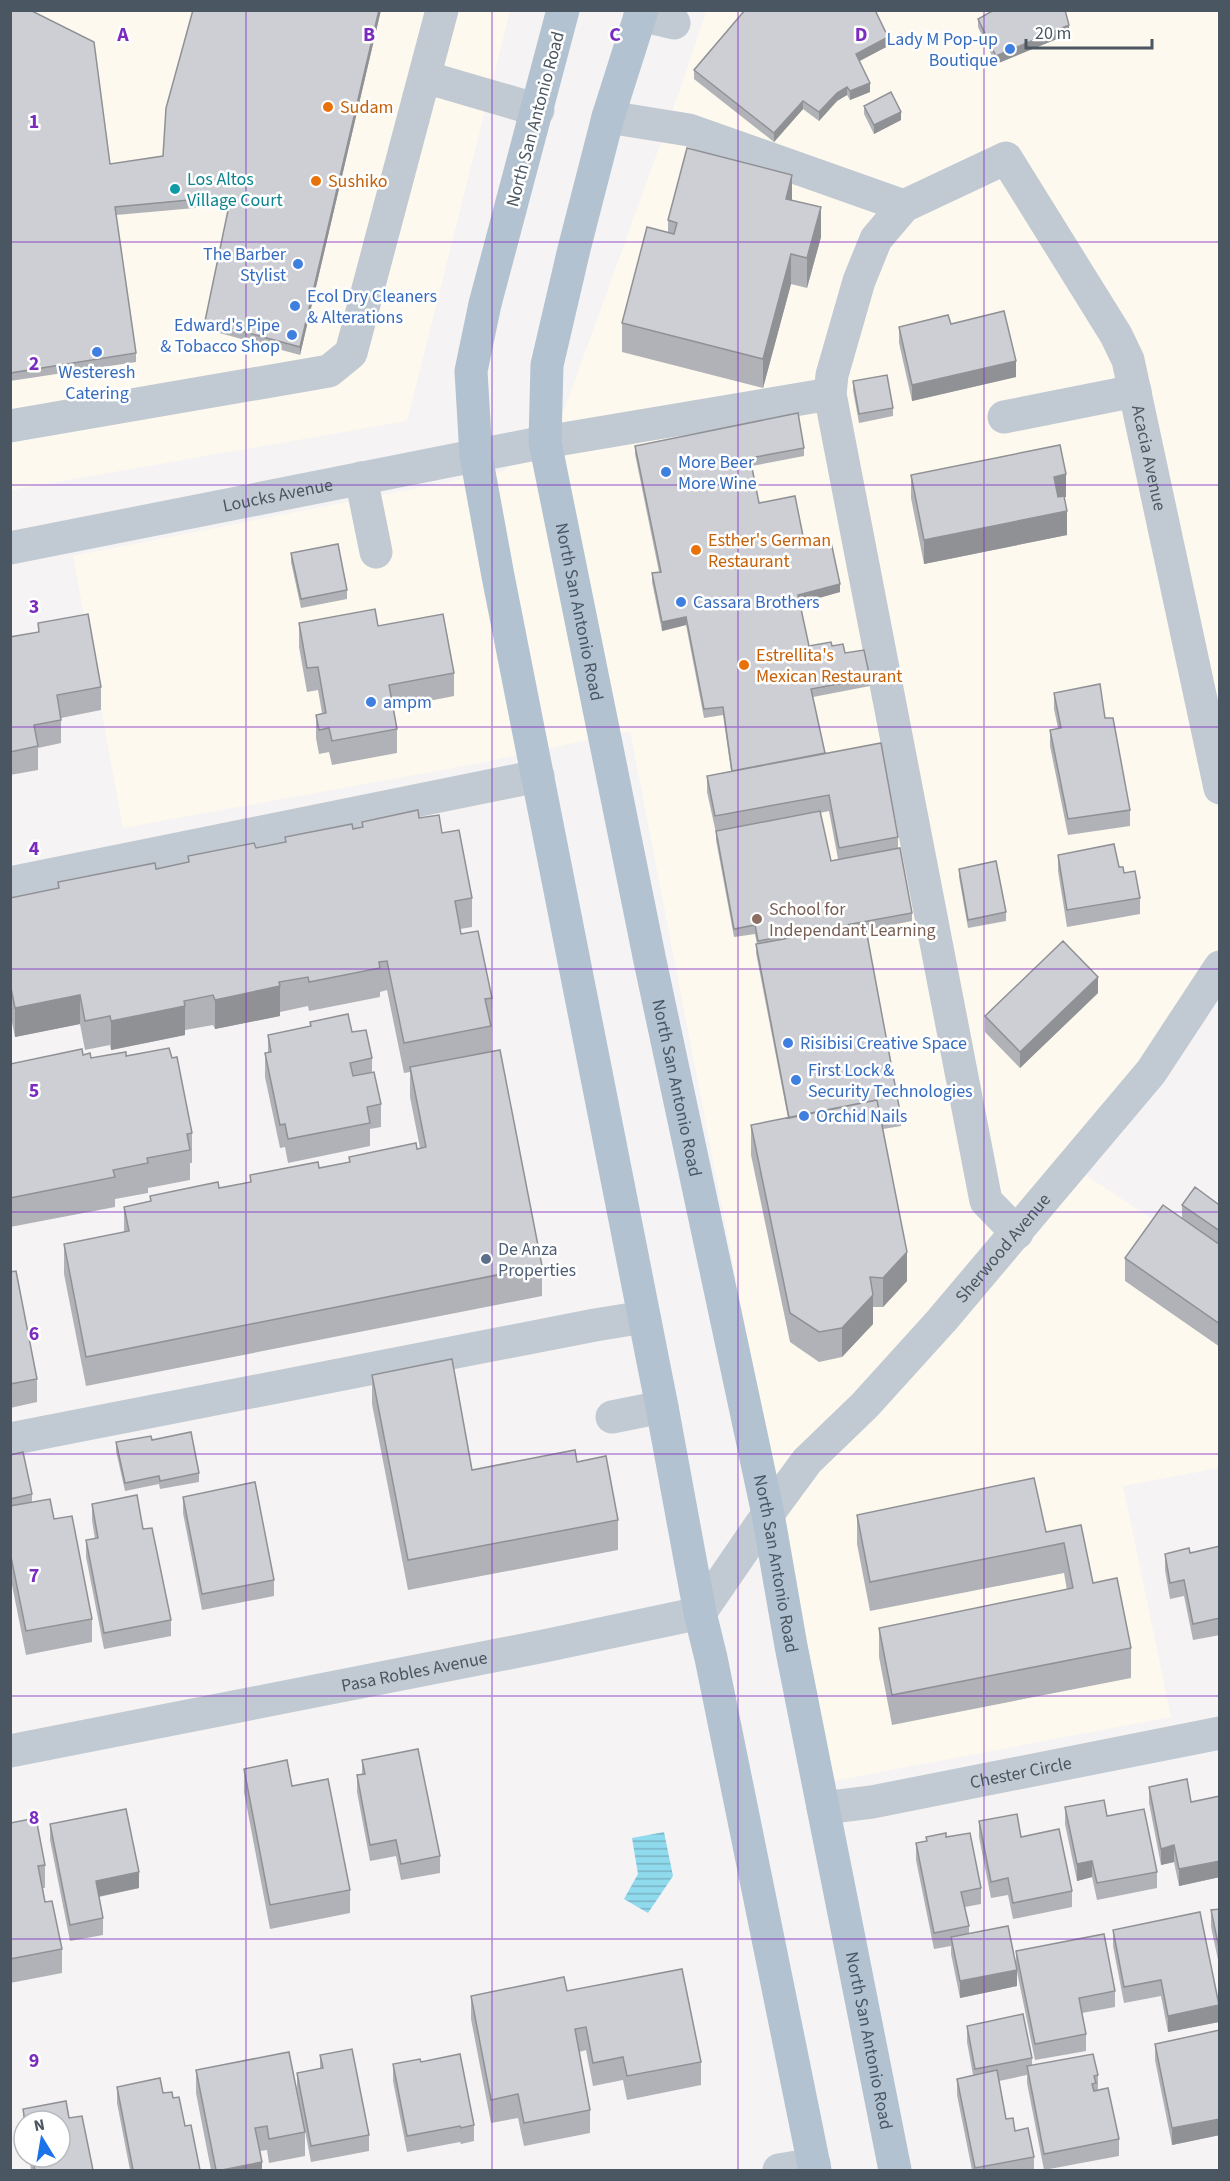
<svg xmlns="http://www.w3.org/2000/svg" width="1230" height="2181" font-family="'Source Sans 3',sans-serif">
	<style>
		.commercial { fill: #fdf9ef }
		.water { fill: url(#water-rules) }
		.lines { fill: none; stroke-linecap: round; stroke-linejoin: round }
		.minor { stroke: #c1cad2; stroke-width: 33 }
		.major { stroke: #b3c2d1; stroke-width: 33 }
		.wall { fill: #b0b2b7; fill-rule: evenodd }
		.shaded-wall { fill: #909195 }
		.building { fill: #cdcfd5; stroke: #909195; stroke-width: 1.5 }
		.grid { fill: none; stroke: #7b2cbf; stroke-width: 1.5; stroke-opacity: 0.55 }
		.shop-dot { fill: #3f7fe0; stroke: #fff; stroke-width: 2 }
		.food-dot { fill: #e8710a; stroke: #fff; stroke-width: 2 }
		.culture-dot { fill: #0f9aa8; stroke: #fff; stroke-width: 2 }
		.education-dot { fill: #8d6e63; stroke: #fff; stroke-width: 2 }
		.service-dot { fill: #5c6f8a; stroke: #fff; stroke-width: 2 }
		.labels { text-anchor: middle; stroke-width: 5; stroke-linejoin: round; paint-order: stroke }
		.shop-label { font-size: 18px; fill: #366cbe; stroke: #fff; text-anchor: start }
		.food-label { font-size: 18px; fill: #c56008; stroke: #fff; text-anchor: start }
		.street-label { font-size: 18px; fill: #4a5661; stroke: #fff }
		.culture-label { font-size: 18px; fill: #0d838f; stroke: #fff; text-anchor: start }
		.education-label { font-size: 18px; fill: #785e54; stroke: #fff; text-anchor: start }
		.service-label { font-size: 18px; fill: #4e5e75; stroke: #fff; text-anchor: start }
		.grid-label { font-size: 20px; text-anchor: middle; font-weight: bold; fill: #7b2cbf; stroke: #fff; stroke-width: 5; stroke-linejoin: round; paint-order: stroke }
	</style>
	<defs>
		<pattern id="water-rules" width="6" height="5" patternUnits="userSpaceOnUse" patternTransform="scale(1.5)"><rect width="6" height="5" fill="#90daee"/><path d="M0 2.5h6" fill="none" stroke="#78b4c4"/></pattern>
	</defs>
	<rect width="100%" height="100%" fill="#f5f3f3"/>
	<path class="commercial" d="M11 11H510L407 421 11 490Z
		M706 11H1219V967L1084 1174 1219 1263V1468L1123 1486 1171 1717 833 1781 630 731 481 763 123 828 73 556 504 471 565 408 677 98Z"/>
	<path class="water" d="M664 1832 673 1876 648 1913 624 1899 638 1874 632 1838Z"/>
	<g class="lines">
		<g class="minor">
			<path d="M640 15 674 23"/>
			<path d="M425 77 538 110"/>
			<path d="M608 117 689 130 904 206"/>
			<path d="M1004 417 1135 391"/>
			<path d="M10 426 329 371 351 353 442 10"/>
			<path d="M361 478 376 552"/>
			<path id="s1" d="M10 548 545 442 830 394"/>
			<path d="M10 883 538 776"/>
			<path id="s2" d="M1017 1233 986 1201 830 394 832 375 859 281 876 239 904 206 1006 158 1116 335 1128 360 1220 788"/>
			<path d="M612 1417 662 1407"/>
			<path d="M10 1439 595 1325 644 1317"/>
			<path id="s3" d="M10 1751 544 1646 700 1613 768 1514 807 1461 865 1405 942 1320 1151 1072 1220 967"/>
			<path id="s4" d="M823 1808 872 1802 1220 1733"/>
			<path d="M779 2170 814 2164"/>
		</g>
		<g class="major">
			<path d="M563 10 485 304 471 371 476 456 498 576 662 1407 700 1613 711 1658 815 2170"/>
			<path id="s5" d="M642 10 608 117 574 249 547 365 545 442 650 961 768 1514 791 1646 895 2170"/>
		</g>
	</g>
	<path class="wall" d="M10 10 110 164 163 156 193 10H381L300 355 205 329V321L229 205 116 215 136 353V362L10 381Z
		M978 19 1069 34 996 64 978 27Z
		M888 46 859 61 870 92 850 100 847 95 837 101 819 121 803 109 774 142 694 79V70Z
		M864 106 901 120 874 134 864 114Z
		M792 200 821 237 807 288 791 284 763 388 622 352V323L668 232V220Z
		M951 324 1016 377 912 401 899 343V327Z
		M853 381 893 408V416L859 423 853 390Z
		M635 446 804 448V456L752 466 759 503 803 536V543L809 547 840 592 799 603 809 646H832L845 653 870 678V686L813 697 825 753 898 837V848L912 913V921L866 930 901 1117V1126L883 1129 907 1281 883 1307H873V1324L842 1357 819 1362 790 1342 751 1155V1125L788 1118 756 953 757 944 755 934 734 937 716 840V833L707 792V776L731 771 723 715 704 718 686 625 662 631 652 582V573L659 572 635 454ZM829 811 838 859 831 861 820 813Z
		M911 475 1066 497H1064L1067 535 924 564 911 498Z
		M291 553 347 590V599L301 608 291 562Z
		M38 623 101 687V710L61 718V743L38 748V770L10 775V637L38 632Z
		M299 623 378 626 454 673V696L393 708 397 729V753L332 765 329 752 319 754 316 738V715L322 713 318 690 307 692 299 647Z
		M1054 693 1105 718 1130 810V826L1068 835 1050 746V730L1058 728 1054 709Z
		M419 818 442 833 472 898V927L460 929 461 934 492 998 491 1051 542 1266V1296L86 1386 64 1274V1244L124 1232V1207L150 1201V1196L219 1188 250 1182V1175L319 1168 349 1162V1157L420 1148 410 1097V1072L404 1073 387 990 380 992V997L309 1011 308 1006 280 1012V1016L215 1029 213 1025 185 1030V1035L111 1050 110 1045 85 1050 80 1024 15 1037 10 1012V898L58 889V882L156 869 188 862V856L256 848 285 842V837L362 827V822Z
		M1058 855 1119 867 1140 898V914L1067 927 1058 871Z
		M959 869 1006 912V921L968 928 959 877Z
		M1098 993 1020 1068 985 1032V1016Z
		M310 1022 352 1032 372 1058V1073L381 1104V1127L370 1129V1146L288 1163 285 1147 280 1148 265 1077V1053H268V1035L310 1026Z
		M83 1055 91 1058 126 1056 192 1133V1163H190V1180L148 1188V1193L115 1199V1207L10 1227V1064Z
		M1220 1202V1347L1125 1281V1258L1182 1219V1205L1218 1204Z
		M10 1272 37 1379V1402L10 1408Z
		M372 1375 472 1470 577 1462 618 1520V1550L408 1590 372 1404Z
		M152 1440 199 1473V1482L160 1489 159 1484 125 1491 116 1451V1442Z
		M10 1455 32 1494V1502L54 1519 92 1619V1642L26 1655 10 1575Z
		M183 1497 274 1580V1596L202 1610 183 1513Z
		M92 1504 143 1529 171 1620V1636L104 1649 86 1557V1540L95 1539 92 1520Z
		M857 1515 1046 1532 1081 1525 1093 1583 1131 1648V1678L892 1725 879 1657V1628L1067 1590 1064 1573 870 1611 857 1544Z
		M1220 1546V1635L1193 1640 1184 1596 1170 1599 1165 1570V1554L1190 1553Z
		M362 1760 440 1856V1873L401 1880 396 1856 370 1861 357 1792V1775L362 1774Z
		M244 1769 350 1890V1913L270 1929 244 1792Z
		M1149 1787 1191 1802 1220 1796V1877L1179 1886 1174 1862 1161 1865 1149 1803Z
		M1065 1807 1107 1816 1157 1872V1888L1097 1900 1092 1877 1077 1881 1065 1824Z
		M979 1821 1021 1837 1072 1891V1907L1013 1919 1008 1895 991 1898 979 1837Z
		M10 1823 45 1865V1888H43L45 1902 62 1949V1973L10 1983Z
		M50 1824 139 1888 99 1897 103 1918V1935L70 1941 50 1840Z
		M926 1837H946L981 1888V1904L965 1907 969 1926V1934L1017 1986 960 1998 951 1954V1946L934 1949 916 1860V1843L926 1841Z
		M1220 1909V1969L1211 1927V1910Z
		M1113 1930 1219 2022 1168 2032 1161 1996 1124 2003 1113 1946Z
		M1016 1951 1115 1991V2007L1082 2013 1086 2034V2051L1035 2060 1016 1967Z
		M567 1991 701 2062V2085L627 2100 623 2080 593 2086 586 2050 579 2052 590 2110V2133L524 2146 518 2118 491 2123 471 2019V1996Z
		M967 2026 1032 2058V2065L1098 2075V2090L1119 2139V2156L1044 2170 1027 2083V2075L999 2081 1006 2119 1034 2157V2170H972L957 2095V2079L973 2075 967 2042Z
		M1220 2030V2135L1172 2145 1155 2060V2044Z
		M320 2055 369 2135V2151L311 2162 297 2089V2073L320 2069Z
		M421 2062 474 2125V2141L461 2144 460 2142 407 2152 393 2081V2064Z
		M196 2070 305 2132V2156L269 2163 267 2150 260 2151 262 2170H211L196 2093Z
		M117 2087 163 2093 173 2098 185 2126 200 2170H130L117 2103Z
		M23 2109 69 2118 93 2170H31L29 2157H60V2121H24V2132L23 2126Z"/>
	<path class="shaded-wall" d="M379 10H381L300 355V347Z
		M1069 25V34L996 64V56Z
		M888 37V46L856 63V54Z
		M870 83V92L850 100V91Z
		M847 87V95L837 101 819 121V112L837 93Z
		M803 101V109L774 142V133Z
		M901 112V120L874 134V125Z
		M792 175V205L786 199Z
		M821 207V237L807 288V258Z
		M791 254V284L763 388V359Z
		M1016 361V377L912 401V385Z
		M1066 474V497L1054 500V477Z
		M1067 511V535L924 564V540Z
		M840 584V592L798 604V595Z
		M686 617V625L662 631V622Z
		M1098 977V993L1020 1068V1052Z
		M280 986V1016L215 1029V1000Z
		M80 995V1024L15 1037V1008Z
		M185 1006V1035L111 1050V1021Z
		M907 1252V1281L883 1307V1278Z
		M873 1295V1324L842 1357V1328Z
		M1174 1845V1862L1161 1865V1849Z
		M1092 1861V1877L1077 1881V1864Z
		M1220 1861V1877L1179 1886V1869Z
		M139 1872V1888L96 1897V1881Z
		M1017 1970V1986L960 1998V1981Z
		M1219 2005V2022L1168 2032V2016Z
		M1220 2119V2135L1172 2145V2128Z
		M262 2162V2170H222Z"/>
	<path class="building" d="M10 10H30L94 42 110 164 163 156 166 108 193 10H379L300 347 205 321 231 196 115 207 136 353 10 373Z
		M745 10H875L888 37 856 54 870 83 850 91 847 87 837 93 819 112 803 101 774 133 694 70Z
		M994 10H1065L1069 25 996 56 978 19Z
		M891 92 901 112 874 125 864 106Z
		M687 148 792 175 786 199 821 207 807 258 791 254 763 359 622 323 647 227 674 234 677 223 668 220Z
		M1004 311 1016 361 912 385 899 327 948 315 951 324Z
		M887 375 893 408 859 414 853 381Z
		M798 413 804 448 750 458 759 503 795 496 803 536 792 538 793 545 808 542 809 547 831 542 840 584 798 595 809 646 831 642 832 646 843 644 845 653 864 650 870 678 811 689 825 753 732 771 723 707 704 709 686 617 662 622 652 573 661 572 635 446Z
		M1060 445 1066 474 1054 477 1058 497 1064 496 1067 511 924 540 911 475Z
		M338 544 347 590 301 599 291 553Z
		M375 609 378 626 443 614 454 673 389 685 397 729 332 741 329 728 319 730 316 715 326 713 318 667 307 668 299 623Z
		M88 614 101 687 57 695 61 720 34 725 38 746 10 752V637L39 632 38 623Z
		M1100 684 1105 718H1113L1130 810 1068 819 1050 730 1061 728 1054 693Z
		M881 743 898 837 839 848 829 795 715 816 707 776Z
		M418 810 419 818 439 815 442 833 459 830 472 898 455 901 461 934 478 931 492 998 485 999 491 1026 404 1043 387 961 379 962 380 968 309 982 308 977 279 982 280 986 215 1000 213 995 184 1001 185 1006 111 1021 110 1016 85 1021 80 995 15 1008 10 983V898L59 888 58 882 155 863 156 869 189 862 188 856 254 843 256 848 286 842 285 837 352 824 353 829 363 827 362 822Z
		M820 811 831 861 900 848 912 913 758 941 755 925 734 929 716 831Z
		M1114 844 1119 867H1123L1124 873 1135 871 1140 898 1067 910 1058 855Z
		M996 861 1006 912 968 920 959 869Z
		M865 924 901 1117 881 1121 877 1100 789 1118 756 944Z
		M1063 941 1098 977 1020 1052 985 1016Z
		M348 1014 352 1032 366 1030 372 1058 350 1063 353 1076 374 1072 381 1104 367 1107 370 1123 288 1139 285 1124 280 1125 265 1053 271 1052 268 1035 311 1026 310 1022Z
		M169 1048 172 1058 177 1057 192 1133 187 1134 190 1150 147 1158 148 1163 113 1170 115 1177 10 1198V1064L82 1049 83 1055 90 1053 91 1058 126 1052V1056Z
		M500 1050 542 1266 86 1357 64 1244 129 1231 124 1207 151 1201 150 1196 218 1182 219 1188 251 1182 250 1175 318 1162 319 1168 350 1162 349 1157 416 1143 417 1149 426 1147 410 1067Z
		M877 1100 907 1252 883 1278 870 1277 873 1295 842 1328 819 1332 790 1313 751 1125Z
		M1195 1187 1218 1204 1220 1202V1231L1182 1205Z
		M1163 1205 1220 1245V1324L1125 1258Z
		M16 1271 37 1379 10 1384V1272Z
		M452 1359 472 1470 575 1450 577 1462 606 1456 618 1520 408 1560 372 1375Z
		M191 1432 199 1473 160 1481 159 1476 125 1483 116 1442 151 1436 152 1440Z
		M23 1452 32 1494 10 1499V1455Z
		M1034 1478 1046 1532 1081 1525 1093 1583 1117 1578 1131 1648 892 1695 879 1628 1073 1588 1064 1543 870 1582 857 1515Z
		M255 1482 274 1580 202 1594 183 1497Z
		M137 1495 143 1529 152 1528 171 1620 104 1633 86 1540 98 1538 92 1504Z
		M50 1499 54 1519 72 1516 92 1619 26 1631 10 1552V1506Z
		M1220 1546V1618L1193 1624 1184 1580 1170 1583 1165 1554 1189 1548 1190 1553Z
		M418 1749 440 1856 401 1864 396 1840 370 1845 357 1775 365 1774 362 1760Z
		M287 1760 292 1786 328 1779 350 1890 270 1905 244 1769Z
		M1187 1779 1191 1802 1220 1796V1861L1179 1869 1174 1845 1161 1849 1149 1787Z
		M1104 1800 1107 1816 1144 1809 1157 1872 1097 1883 1092 1861 1077 1864 1065 1807Z
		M126 1809 139 1872 96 1881 103 1918 70 1925 50 1824Z
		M1017 1814 1021 1837 1059 1829 1072 1891 1013 1903 1008 1878 991 1882 979 1821Z
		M36 1818 45 1865 38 1866 45 1902 52 1901 62 1949 10 1959V1823Z
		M946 1833V1837L970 1833 981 1888 961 1892 969 1926 934 1933 916 1843 927 1841 926 1837Z
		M1220 1909V1953L1211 1910Z
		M1200 1912 1219 2005 1168 2016 1161 1980 1124 1987 1113 1930Z
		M1008 1926 1017 1970 960 1981 951 1937Z
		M1104 1934 1115 1991 1079 1998 1086 2034 1035 2044 1016 1951Z
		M682 1969 701 2062 627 2076 623 2057 593 2063 586 2027 575 2029 590 2110 524 2123 518 2094 491 2100 471 1996 564 1977 567 1991Z
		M1023 2014 1032 2058 975 2069 967 2026Z
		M1220 2030V2119L1172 2128 1155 2044Z
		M352 2049 369 2135 311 2146 297 2073 323 2068 320 2055Z
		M289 2052 305 2132 269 2139 267 2126 255 2128 262 2162 222 2170H216L196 2070Z
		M460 2054 474 2125 461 2128 460 2126 407 2136 393 2064 420 2059 421 2062Z
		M1093 2054 1098 2075 1094 2076 1096 2083 1092 2084 1094 2091 1108 2088 1119 2139 1044 2154 1027 2066Z
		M997 2070 1006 2119 1013 2118 1015 2131 1028 2128 1034 2157 975 2168 957 2079Z
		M160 2078 163 2093 172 2092 173 2098 179 2097 185 2126 191 2125 200 2170H133L117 2087Z
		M66 2101 69 2118 82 2116 93 2170H35L32 2157H60V2121H25L23 2109Z"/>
	<path class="grid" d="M246 10V2170M492 10V2170M738 10V2170M984 10V2170M10 242H1220M10 485H1220M10 727H1220M10 969H1220M10 1212H1220M10 1454H1220M10 1696H1220M10 1939H1220"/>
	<g class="shop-dot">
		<circle cx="1010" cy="49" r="6"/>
		<circle cx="298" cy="264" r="6"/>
		<circle cx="295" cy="306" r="6"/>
		<circle cx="292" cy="335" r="6"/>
		<circle cx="97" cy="352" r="6"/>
		<circle cx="666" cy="472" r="6"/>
		<circle cx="681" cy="602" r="6"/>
		<circle cx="371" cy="702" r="6"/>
		<circle cx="788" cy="1043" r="6"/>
		<circle cx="796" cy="1080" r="6"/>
		<circle cx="804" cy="1116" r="6"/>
	</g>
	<g class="food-dot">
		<circle cx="328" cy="107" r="6"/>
		<circle cx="316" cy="181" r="6"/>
		<circle cx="696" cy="550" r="6"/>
		<circle cx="744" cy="665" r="6"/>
	</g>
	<circle class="culture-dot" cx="175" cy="189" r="6"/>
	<circle class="education-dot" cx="757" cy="919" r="6"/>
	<circle class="service-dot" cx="486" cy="1259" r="6"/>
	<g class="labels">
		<g class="shop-label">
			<text x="998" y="45" text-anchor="end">Lady M Pop-up<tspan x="998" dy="21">Boutique</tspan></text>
			<text x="286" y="260" text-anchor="end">The Barber<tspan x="286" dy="21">Stylist</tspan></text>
			<text x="307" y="302">Ecol Dry Cleaners<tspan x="307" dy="21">&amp; Alterations</tspan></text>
			<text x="280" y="331" text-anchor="end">Edward's Pipe<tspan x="280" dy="21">&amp; Tobacco Shop</tspan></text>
			<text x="97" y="378" text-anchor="middle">Westeresh<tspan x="97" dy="21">Catering</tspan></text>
			<text x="678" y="468">More Beer<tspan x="678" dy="21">More Wine</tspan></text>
			<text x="693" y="608">Cassara Brothers</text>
			<text x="383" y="708">ampm</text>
			<text x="800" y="1049">Risibisi Creative Space</text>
			<text x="808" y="1076">First Lock &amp;<tspan x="808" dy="21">Security Technologies</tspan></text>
			<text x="816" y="1122">Orchid Nails</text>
		</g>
		<g class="food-label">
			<text x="340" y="113">Sudam</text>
			<text x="328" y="187">Sushiko</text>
			<text x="708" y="546">Esther's German<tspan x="708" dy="21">Restaurant</tspan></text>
			<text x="756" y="661">Estrellita's<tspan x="756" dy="21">Mexican Restaurant</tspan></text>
		</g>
		<g class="street-label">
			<text transform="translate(535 119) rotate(-75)" y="6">North San Antonio Road</text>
			<text dy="6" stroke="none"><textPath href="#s2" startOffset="1521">Acacia Avenue</textPath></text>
			<text dy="6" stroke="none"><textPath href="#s1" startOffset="273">Loucks Avenue</textPath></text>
			<text dy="6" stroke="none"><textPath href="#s5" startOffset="618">North San Antonio Road</textPath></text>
			<text dy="6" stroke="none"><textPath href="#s5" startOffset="1104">North San Antonio Road</textPath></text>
			<text dy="6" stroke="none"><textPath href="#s3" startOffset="1179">Sherwood Avenue</textPath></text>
			<text dy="6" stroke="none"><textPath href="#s5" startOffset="1590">North San Antonio Road</textPath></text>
			<text dy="6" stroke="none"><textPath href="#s3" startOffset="412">Pasa Robles Avenue</textPath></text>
			<text dy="6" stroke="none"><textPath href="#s4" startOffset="201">Chester Circle</textPath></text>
			<text dy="6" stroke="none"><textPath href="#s5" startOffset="2076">North San Antonio Road</textPath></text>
		</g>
		<g class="culture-label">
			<text x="187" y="185">Los Altos<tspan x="187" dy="21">Village Court</tspan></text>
		</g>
		<g class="education-label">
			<text x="769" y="915">School for<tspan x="769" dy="21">Independant Learning</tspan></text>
		</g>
		<g class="service-label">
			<text x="498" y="1255">De Anza<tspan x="498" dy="21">Properties</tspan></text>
		</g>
	</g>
	<g class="grid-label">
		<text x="123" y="41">A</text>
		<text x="369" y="41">B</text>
		<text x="615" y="41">C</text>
		<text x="861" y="41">D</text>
		<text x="34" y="128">1</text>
		<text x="34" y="370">2</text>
		<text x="34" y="613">3</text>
		<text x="34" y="855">4</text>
		<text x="34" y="1097">5</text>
		<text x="34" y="1340">6</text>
		<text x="34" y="1582">7</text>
		<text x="34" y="1824">8</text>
		<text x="34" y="2067">9</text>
	</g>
	<rect width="1230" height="2181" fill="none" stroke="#4a5661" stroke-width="24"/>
	<g transform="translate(42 2139) rotate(349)"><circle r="28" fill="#ffffff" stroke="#b7bbc0" stroke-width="1.5"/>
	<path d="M0-4.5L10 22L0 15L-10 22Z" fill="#1a73e8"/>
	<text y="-9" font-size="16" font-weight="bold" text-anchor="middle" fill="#4a5661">N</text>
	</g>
	<path d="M1026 39v9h126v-9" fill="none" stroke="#4a5661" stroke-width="3"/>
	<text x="1035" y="39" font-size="18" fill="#4a5661" stroke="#ffffff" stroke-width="4.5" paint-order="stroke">20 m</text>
</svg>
